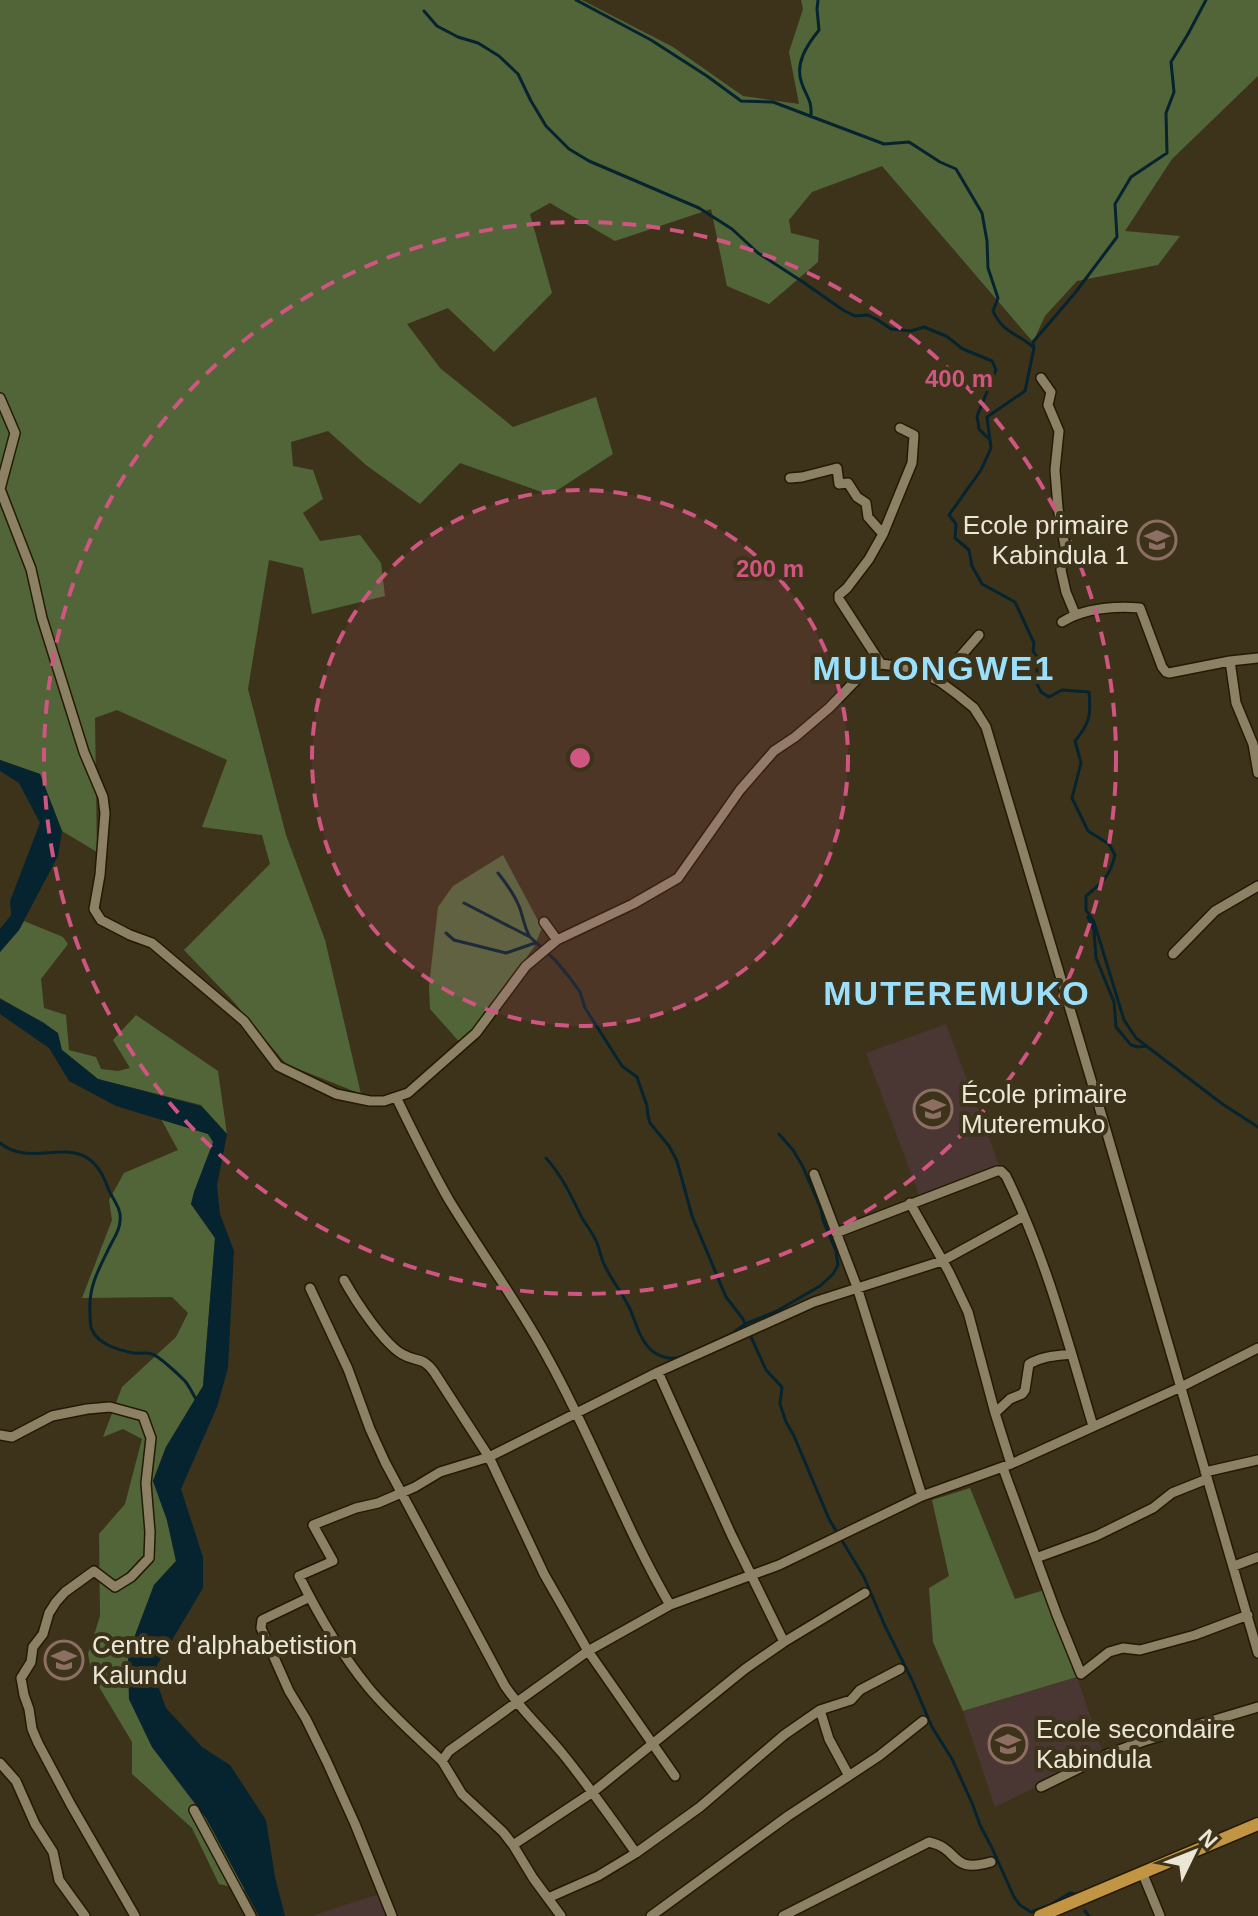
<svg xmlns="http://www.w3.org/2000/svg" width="1258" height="1916" font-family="Helvetica,sans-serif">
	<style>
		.education { fill: #4a3633 }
		.green { fill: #526538 }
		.water { fill: #06242f }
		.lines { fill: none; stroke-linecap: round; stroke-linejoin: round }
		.stream { stroke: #06242f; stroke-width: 3 }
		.minor-casing { stroke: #241a03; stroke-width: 12 }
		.highway-casing { stroke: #241a03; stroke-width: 15 }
		.minor { stroke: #8c8065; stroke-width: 9 }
		.highway { stroke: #c19543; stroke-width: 12 }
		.ring { fill: none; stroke: #cf5680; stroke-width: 4; stroke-dasharray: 14 10 }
		.labels { text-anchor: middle; stroke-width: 8; stroke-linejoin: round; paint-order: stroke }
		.poi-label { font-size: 26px; fill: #ece6d7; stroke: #3d331a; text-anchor: start }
		.district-label { font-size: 34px; font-weight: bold; letter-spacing: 2px; fill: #9adffc; stroke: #3d331a }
		.centre { fill: #cf5680; stroke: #3d331a; stroke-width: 4 }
		.ring-label { font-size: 24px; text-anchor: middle; font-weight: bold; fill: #cf5680; stroke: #3d331a; stroke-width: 8; stroke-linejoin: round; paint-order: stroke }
	</style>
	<rect width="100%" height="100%" fill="#3d331a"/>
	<path class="education" d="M946 1024 999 1165 919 1195 866 1053Z
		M1077 1677 1103 1754 995 1807 963 1711Z
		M379 1894 386 1916H311Z"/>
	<path class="green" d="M0 0H582L673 47 743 96 799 104 789 52 803 9 801 0H1258V76L1172 159 1125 231 1180 236 1158 265 1077 281 1045 316 1033 342 882 166 812 192 789 220 791 233 819 240 818 262 769 304 727 286 711 209 615 241 550 203 530 214 552 293 494 352 448 308 407 324 440 368 513 427 596 397 613 454 550 495 460 463 420 504 366 465 328 431 291 442 293 466 313 470 323 499 303 513 320 541 360 535 381 563 385 596 312 614 303 568 269 560 248 689 286 835 325 940 361 1094 286 1064 233 1001 184 950 270 864 262 835 202 827 227 760 117 710 95 718 97 852 62 831 40 774 0 760Z
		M503 855 542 928 534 947 463 1046 430 1009 429 986 438 907 453 886Z
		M24 921 63 937 68 944 41 979 44 1008 66 1015 69 1050 96 1057 101 1069 118 1071 130 1068 113 1040 136 1015 218 1071 227 1134 201 1105 98 1079 62 1050 44 1023 0 998V952L19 930Z
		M161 1119 208 1134 214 1142 194 1192 191 1204 215 1238 203 1386 166 1447 153 1481 167 1520 176 1561 154 1585 128 1654 129 1699 152 1747 206 1818 245 1890 219 1884 192 1828 132 1774V1742L92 1675 88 1654 100 1616 99 1534 125 1504 142 1439 123 1429 103 1437 122 1387 176 1337 188 1313 172 1297 82 1298 112 1220 109 1200 124 1173 178 1150Z
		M970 1488 1015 1599 1044 1590 1077 1677 963 1711 933 1642 929 1588 949 1576 932 1500Z"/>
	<path class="water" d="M0 760 40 774 62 831 58 856 19 930 0 952V929L11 915 10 901 40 823 19 783 0 771Z
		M0 999 44 1023 58 1033 62 1050 98 1079 201 1106 227 1134 217 1186 220 1214 234 1251 228 1368 217 1407 181 1489 203 1557V1588L153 1672 166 1708 202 1747 230 1765 266 1820 275 1877 285 1916H259L206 1818 152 1747 129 1699 128 1654 154 1585 176 1561 167 1520 153 1481 166 1447 203 1386 215 1238 191 1204 194 1192 213 1142 208 1134 116 1106 69 1081 49 1048 0 1014Z"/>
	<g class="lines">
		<path class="stream" d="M576 0 651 40 707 76 741 101 773 102 884 144 909 142 940 162 956 169 982 213 987 241 988 268 998 298 993 311C1003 333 1017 333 1033 347
			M1206 0 1188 34 1171 62 1174 92 1166 113 1167 153 1131 177 1115 204 1117 237 1075 293 1033 342 1034 348 1025 391 987 417 991 448 981 470 949 515 956 524 955 538 969 550 972 566 982 584 1015 602 1034 643 1033 651 1037 657V684L1041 692 1049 697 1062 690 1089 692C1091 715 1090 723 1075 741L1081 763 1072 798 1088 831 1109 844 1115 855C1110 876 1103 882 1086 896V910L1094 922 1124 1020 1136 1038 1221 1103 1258 1127
			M424 11 437 26 458 37 478 43 499 56 518 74 531 101 546 126 569 149 589 161 699 208 732 229 758 253 803 282 843 310 855 316 868 315 878 320 891 329 911 331 924 327 946 336 963 349 992 361 996 370 977 416 979 429 988 438
			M811 116C812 100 807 98 802 84 794 64 807 45 819 30L817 9 818 0
			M498 873C506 883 514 894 519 906 523 916 524 927 530 937
			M464 903 530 937 555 960 570 978 580 992 585 1008 622 1066 637 1077 647 1106 648 1116 650 1123 669 1146 677 1161 692 1216 726 1297 743 1319 766 1370 782 1387 780 1404 786 1422 794 1436 829 1519 864 1577 885 1626 912 1680 932 1727 952 1759 972 1803 980 1825 992 1848 1014 1897 1020 1905 1031 1912 1050 1905 1070 1893 1076 1894
			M1088 917 1094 930 1096 958 1114 1002 1116 1027 1131 1045 1138 1047 1147 1046
			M446 933 454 940 506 953 535 943
			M0 1143C37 1173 85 1122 108 1188 112 1199 122 1208 120 1221 120 1229 115 1237 111 1244 100 1267 88 1286 90 1312 90 1317 90 1326 92 1330 99 1345 119 1350 133 1353 139 1354 146 1352 152 1354 159 1356 179 1375 185 1381 190 1387 193 1395 198 1402
			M546 1158C562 1176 571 1195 581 1216 586 1225 593 1233 597 1243 600 1250 601 1259 605 1266 612 1281 623 1294 630 1309 636 1323 639 1337 649 1348 658 1357 672 1361 683 1356
			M701 1348 733 1333 745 1324 775 1312 820 1286 833 1274 838 1265 836 1251 823 1220 821 1209 803 1167 793 1150 779 1134
			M1085 1911 1089 1916"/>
		<defs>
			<path id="minor" d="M1041 378 1051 392 1048 405 1059 431 1055 470 1058 508 1065 546 1061 570 1066 592 1075 614
				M0 398 15 433 0 489 31 569 42 618 84 752 103 797 105 813 100 875 94 909 101 920 130 935 152 943 244 1021 278 1066 336 1094 370 1101H384L408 1093 476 1033 526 966 557 940 633 904 678 878 740 790 774 751 795 737 829 708 863 673 881 664 911 668 939 681 958 695 974 708 986 727 1106 1130 1258 1653
				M790 478 802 477 837 468 839 484 848 483 857 497 866 503 868 517 883 534
				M1062 622C1085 608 1114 606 1140 608L1162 667 1166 672 1169 673 1230 661 1258 658
				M1230 661 1236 703 1253 744 1258 773
				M881 664 839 599V595L847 588 869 559 883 534 912 463 914 435 900 428
				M939 681 979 635
				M544 922 557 940
				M1173 954 1215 911 1258 886
				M396 1097C413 1132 430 1167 449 1200 482 1254 519 1304 549 1360 593 1439 624 1526 670 1605
				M814 1174 857 1287 922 1496
				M910 1203 949 1272 968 1312 995 1413 1011 1464
				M836 1233 997 1171H1001L1006 1176C1045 1255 1068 1342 1093 1426
				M344 1280C355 1300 383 1343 402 1354 417 1363 421 1355 434 1372L489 1457 544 1574 588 1651 675 1776
				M310 1288 348 1369 370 1429 385 1462 505 1686C522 1711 543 1730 562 1753 588 1785 612 1819 636 1853
				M658 1372 731 1534 784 1642
				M995 1413 1010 1399 1022 1394 1025 1390 1029 1364C1042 1356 1057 1356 1071 1354
				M0 1435 12 1437 52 1416 87 1409 110 1407 143 1416 151 1438 146 1483 150 1532 149 1558 131 1577 115 1587 94 1571 65 1592 56 1602 49 1613 43 1634 33 1647 31 1662 21 1678 24 1695 29 1709 32 1729 38 1743 71 1805 135 1916
				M1003 1468 1057 1615 1081 1674 1109 1652 1123 1648 1140 1650 1195 1635 1248 1615
				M1205 1472 1258 1460
				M1036 1558 1096 1536 1153 1508 1172 1493 1207 1479
				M1234 1566 1258 1557
				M310 1597 262 1620 261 1628 289 1691 306 1719 327 1762 355 1824 392 1916
				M820 1710 829 1739 849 1776
				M442 1761C417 1737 390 1714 368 1687 341 1654 318 1614 299 1576L333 1561 313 1525 356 1508 378 1503 399 1494 415 1487 440 1472 489 1457 658 1372 814 1302 942 1261 1024 1216
				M0 1763 16 1781 35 1824 53 1852 59 1880 85 1916
				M1041 1787 1108 1754 1144 1741 1258 1707
				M194 1810 251 1916
				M513 1845 593 1792 745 1669 784 1642 865 1593
				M1142 1872 1160 1916
				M548 1898 598 1876 636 1853 700 1807 784 1735 820 1710 851 1700 860 1690 900 1669
				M561 1916 533 1878 513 1845 503 1832 462 1794 442 1761 449 1751 588 1651 670 1605 779 1565 922 1496 1011 1464 1181 1387 1258 1348
				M651 1916 788 1816 879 1756 923 1721
				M783 1916 929 1842C961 1849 949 1874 991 1862"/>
			<path id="highway" d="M1040 1916 1258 1824"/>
		</defs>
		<use href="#minor" class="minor-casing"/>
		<use href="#highway" class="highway-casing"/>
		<use href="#minor" class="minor"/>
		<use href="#highway" class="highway"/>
	</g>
	<circle cx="580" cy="758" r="268" fill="#cf5680" fill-opacity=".12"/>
	<g class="ring">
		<circle cx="580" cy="758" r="268"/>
		<circle cx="580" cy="758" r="536"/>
	</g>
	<defs>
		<symbol id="school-ring" viewBox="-11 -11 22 22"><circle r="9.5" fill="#3d331a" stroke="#8d6e63" stroke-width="1.5"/><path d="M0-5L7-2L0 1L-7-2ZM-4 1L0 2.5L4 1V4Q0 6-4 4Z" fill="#8d6e63"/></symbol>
	</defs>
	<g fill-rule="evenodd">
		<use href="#school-ring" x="1135" y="518" width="44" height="44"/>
		<use href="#school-ring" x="911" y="1087" width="44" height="44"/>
		<use href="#school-ring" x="42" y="1638" width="44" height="44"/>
		<use href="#school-ring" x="986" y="1722" width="44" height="44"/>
	</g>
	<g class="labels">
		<g class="poi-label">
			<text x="1129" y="534" text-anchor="end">Ecole primaire<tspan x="1129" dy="30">Kabindula 1</tspan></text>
			<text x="961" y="1103">École primaire<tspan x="961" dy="30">Muteremuko</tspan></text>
			<text x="92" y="1654">Centre d'alphabetistion<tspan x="92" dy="30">Kalundu</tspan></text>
			<text x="1036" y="1738">Ecole secondaire<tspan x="1036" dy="30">Kabindula</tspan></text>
		</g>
		<g class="district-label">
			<text x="934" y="680">MULONGWE1</text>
			<text x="957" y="1005">MUTEREMUKO</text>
		</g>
	</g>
	<circle cx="580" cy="758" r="12" class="centre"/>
	<g class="ring-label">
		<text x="959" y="387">400 m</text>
		<text x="770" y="577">200 m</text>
	</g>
	<g transform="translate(1194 1852) rotate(47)" stroke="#3d331a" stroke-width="6" paint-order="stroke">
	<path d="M0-6L14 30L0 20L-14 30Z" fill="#ece6d7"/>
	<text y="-12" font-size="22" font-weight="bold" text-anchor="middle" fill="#ece6d7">N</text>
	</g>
</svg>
